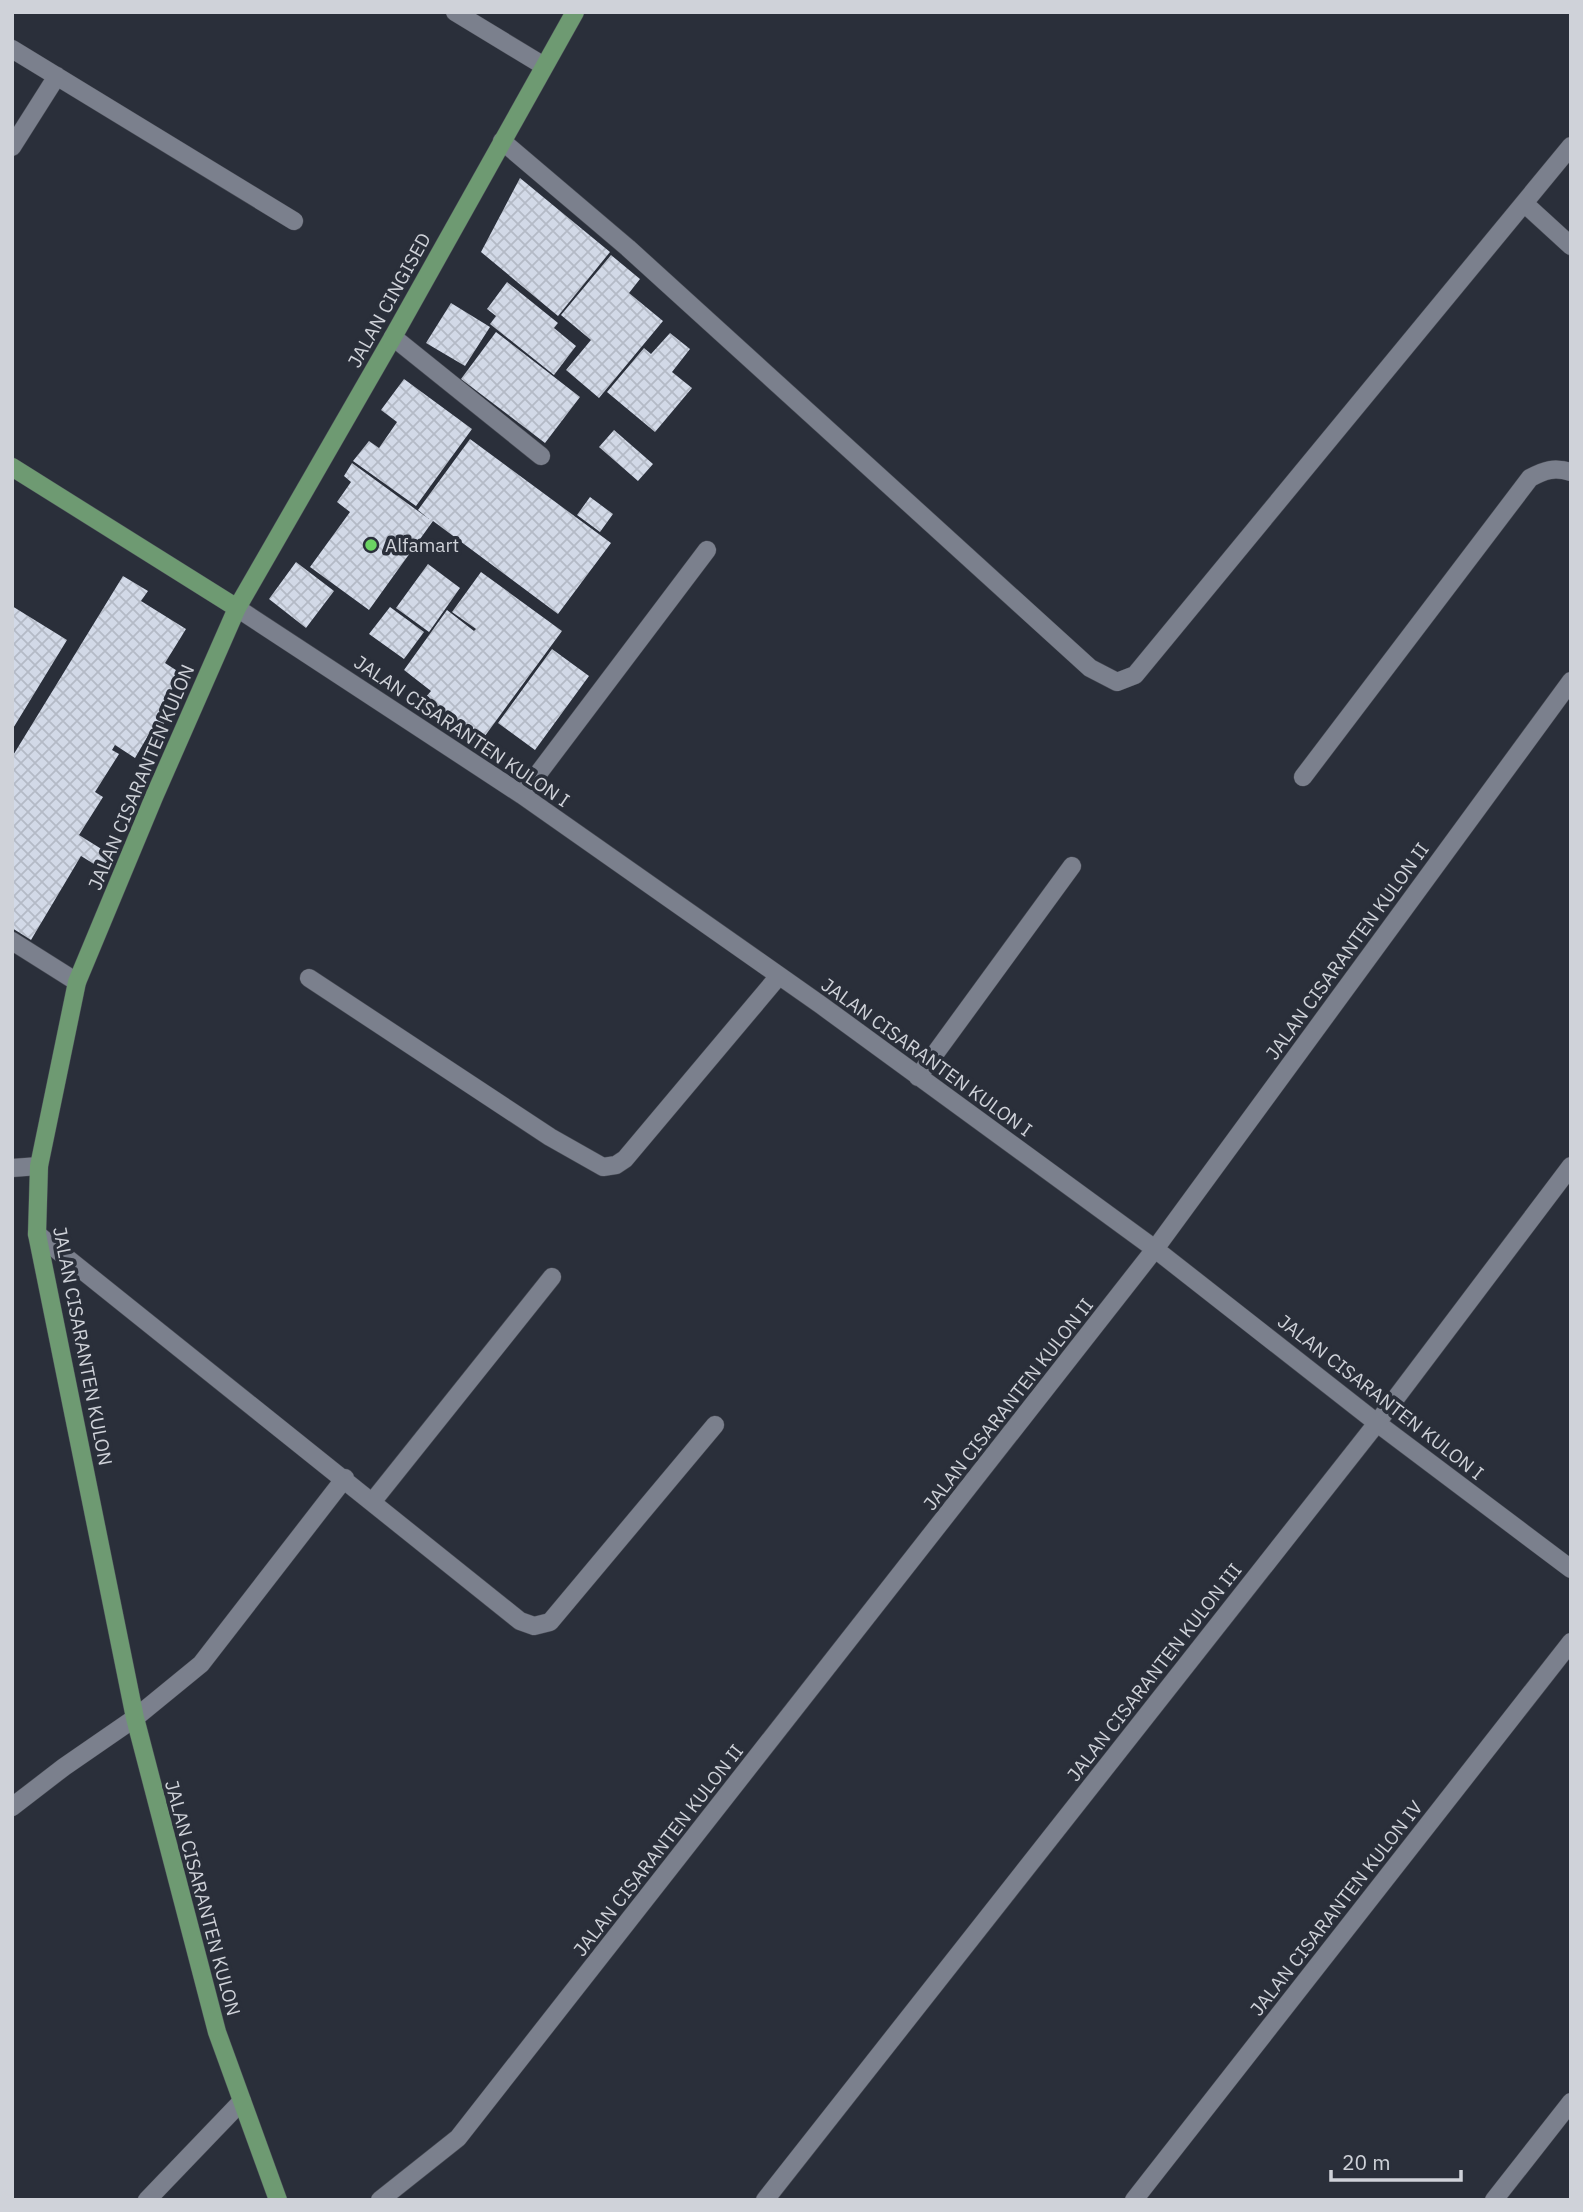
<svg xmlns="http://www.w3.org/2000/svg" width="1583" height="2212" font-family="'IBM Plex Sans',sans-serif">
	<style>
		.building { fill: url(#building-cross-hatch) }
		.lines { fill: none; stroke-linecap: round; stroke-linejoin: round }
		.minor-casing { stroke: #484b55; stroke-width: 19 }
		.major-casing { stroke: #484b55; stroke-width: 19 }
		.minor { stroke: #7b808d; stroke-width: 18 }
		.major { stroke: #6e9a72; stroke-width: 18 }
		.poi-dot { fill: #6bd363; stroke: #2a2f3a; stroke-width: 2.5 }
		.labels { text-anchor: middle; stroke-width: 7; stroke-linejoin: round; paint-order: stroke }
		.street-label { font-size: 19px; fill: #cfd2d9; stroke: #2a2f3a }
		.poi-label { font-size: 19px; fill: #cfd2d9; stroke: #2a2f3a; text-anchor: start }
	</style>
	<defs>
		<pattern id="building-cross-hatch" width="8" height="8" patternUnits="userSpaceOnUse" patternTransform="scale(1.75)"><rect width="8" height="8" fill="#d2d9e7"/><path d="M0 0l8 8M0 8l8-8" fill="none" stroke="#b4bac6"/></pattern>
	</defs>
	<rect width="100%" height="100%" fill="#2a2f3a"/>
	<path class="building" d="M520 178 610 252 558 316 481 252Z
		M611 255 640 279 629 293 663 321 599 398 566 370 591 340 561 315Z
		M507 282 558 323 554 328 576 346 554 375 490 324 496 316 487 309Z
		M451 303 490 327 465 366 426 343Z
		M496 332 580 397 545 443 461 379Z
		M670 333 690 349 672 372 692 388 655 432 607 392 644 348 651 354Z
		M404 379 472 429 416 506 353 461 369 441 379 448 397 422 381 410Z
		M614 430 653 464 638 481 599 447Z
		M470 439 611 543 558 614 433 521 369 610 310 567 350 512 337 502 351 482 344 476 352 463 429 519 418 510Z
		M590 497 613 514 600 532 577 515Z
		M296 562 334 591 306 628 269 599Z
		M428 564 460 588 429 632 396 608Z
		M481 572 562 631 482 740 425 698 431 691 404 670 447 610 474 631 476 629 452 612Z
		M123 576 148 591 141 601 186 629 165 663 182 674 162 705 171 712 155 738 149 734 135 758 115 745 112 750 119 754 95 792 103 797 79 835 111 855 102 869 81 856 31 940 12 928V757Z
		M12 606 67 640 12 730Z
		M390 607 424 632 404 659 369 634Z
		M552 649 589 676 535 750 498 723Z"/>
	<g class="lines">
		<defs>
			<path id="minor" d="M455 12 544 66
				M12 49 294 221
				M502 141 628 248 1090 668 1117 682 1135 675 1571 146
				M12 147 57 76
				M1525 204 1571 246
				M393 337 541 456
				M237 608 522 795 821 1005 1155 1249 1377 1423 1571 1569
				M1303 777 1530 478C1545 470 1554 467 1571 472
				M522 795 707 550
				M12 941 77 982
				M309 978 550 1137 603 1167 616 1165 625 1159 778 977
				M918 1077 1072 866
				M12 1168 39 1166
				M37 1234 520 1621 534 1626 550 1622 715 1425
				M373 1501 552 1277
				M12 1807 64 1767 135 1718 201 1664 345 1478
				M147 2200 242 2101
				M380 2200 458 2138 1155 1249 1571 681
				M765 2200 1377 1423 1571 1166
				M1134 2200 1571 1642
				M1494 2200 1571 2102"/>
			<path id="major" d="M12 467 237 608
				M278 2200 217 2032 135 1718 37 1234 39 1166 77 982 154 797 237 608 393 337 575 12"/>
		</defs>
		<use href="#minor" class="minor-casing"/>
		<use href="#major" class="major-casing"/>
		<use href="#minor" class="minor"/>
		<use href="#major" class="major"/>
	</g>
	<circle class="poi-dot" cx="371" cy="545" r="7"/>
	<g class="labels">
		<g class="street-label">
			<text transform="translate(389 300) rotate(-61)" y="7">JALAN CINGISED</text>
			<text transform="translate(462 731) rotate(34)" y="7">JALAN CISARANTEN KULON I</text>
			<text transform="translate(141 777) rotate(-67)" y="7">JALAN CISARANTEN KULON</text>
			<text transform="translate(1347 951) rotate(-54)" y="7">JALAN CISARANTEN KULON II</text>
			<text transform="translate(927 1057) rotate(36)" y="7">JALAN CISARANTEN KULON I</text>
			<text transform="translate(83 1346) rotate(79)" y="7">JALAN CISARANTEN KULON</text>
			<text transform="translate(1381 1397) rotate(38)" y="7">JALAN CISARANTEN KULON I</text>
			<text transform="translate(1008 1404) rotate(-52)" y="7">JALAN CISARANTEN KULON II</text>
			<text transform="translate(1154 1672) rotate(-52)" y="7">JALAN CISARANTEN KULON III</text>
			<text transform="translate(658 1850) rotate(-52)" y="7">JALAN CISARANTEN KULON II</text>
			<text transform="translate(203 1898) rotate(75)" y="7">JALAN CISARANTEN KULON</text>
			<text transform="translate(1336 1908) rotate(-52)" y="7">JALAN CISARANTEN KULON IV</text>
		</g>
		<g class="poi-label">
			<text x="385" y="552">Alfamart</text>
		</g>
	</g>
	<rect width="1583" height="2212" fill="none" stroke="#cfd2d9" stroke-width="28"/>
	<path d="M1331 2170v10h130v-10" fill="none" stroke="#cfd2d9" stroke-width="3.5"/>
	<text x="1342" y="2170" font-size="21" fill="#cfd2d9" stroke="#2a2f3a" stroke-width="5" paint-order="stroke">20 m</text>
</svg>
